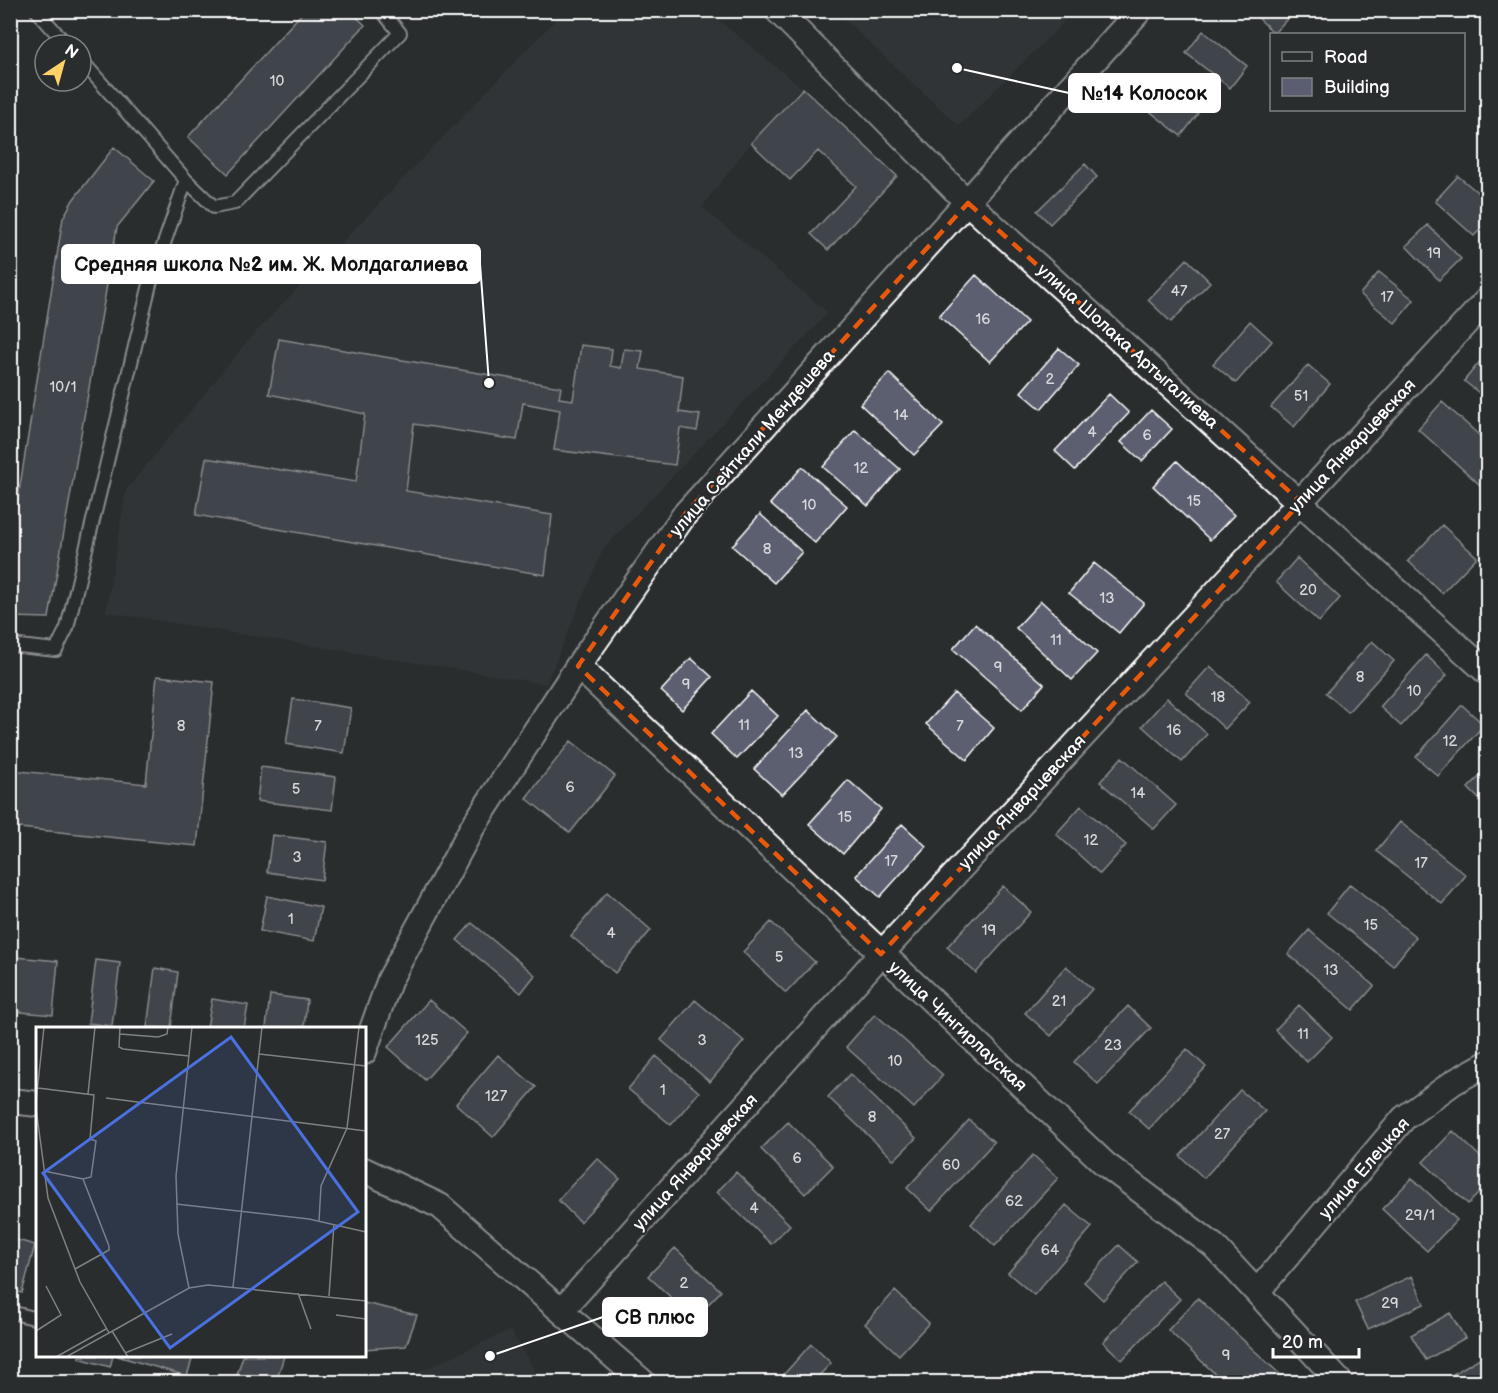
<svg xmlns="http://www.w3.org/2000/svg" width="1498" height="1393" font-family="'Balsamiq Sans',sans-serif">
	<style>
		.built { fill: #393c42 }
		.building { fill: #5b5e70; stroke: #fff; stroke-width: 1.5 }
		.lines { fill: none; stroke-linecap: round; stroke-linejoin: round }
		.service-casing { stroke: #fff; stroke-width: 16 }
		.minor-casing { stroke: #fff; stroke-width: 28 }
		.service { stroke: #2a2d2e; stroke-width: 12 }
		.minor { stroke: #2a2d2e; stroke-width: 24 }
		.marked { fill: none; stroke: #e8590c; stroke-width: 4.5; stroke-dasharray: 12 8; stroke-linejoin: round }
		.labels { text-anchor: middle; stroke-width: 4.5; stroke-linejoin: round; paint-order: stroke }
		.number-label { font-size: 15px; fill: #d6d7db }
		.street-label { font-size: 18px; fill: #fff; stroke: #2a2d2e }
		.inset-road { fill: none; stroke: #7f8182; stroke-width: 1.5 }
		.view { fill: #4a71e0; fill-opacity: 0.15; stroke: #4a71e0; stroke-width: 3 }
		.inset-edge { fill: none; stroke: #fff; stroke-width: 3 }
		.leader { fill: none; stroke: #fff; stroke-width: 2 }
		.callout-dot { fill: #fff; stroke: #2a2d2e; stroke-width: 2 }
		.callout { fill: #fff; stroke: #fff; stroke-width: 2 }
		.callout-label { font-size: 20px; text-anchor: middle; font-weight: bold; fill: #111 }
	</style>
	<rect width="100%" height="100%" fill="#2a2d2e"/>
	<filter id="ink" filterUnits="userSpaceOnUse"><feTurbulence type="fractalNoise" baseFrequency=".0167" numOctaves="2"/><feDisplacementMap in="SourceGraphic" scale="12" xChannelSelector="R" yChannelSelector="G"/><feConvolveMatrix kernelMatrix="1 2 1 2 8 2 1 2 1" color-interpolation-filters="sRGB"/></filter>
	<g filter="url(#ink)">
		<path class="built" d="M564 11H707L801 87 751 143 702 207 828 313 603 549 546 684 106 612 126 490 250 338Z
			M835 11H1075L959 126Z
			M510 1330 542 1382H397Z"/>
		<path class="building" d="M305 10H349L365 25 228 174 188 137Z
			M1250 10H1280L1288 18 1274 33Z
			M1203 31 1247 66 1230 88 1186 53Z
			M1154 79 1198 114 1181 136 1137 101Z
			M803 88 897 176 828 250 811 234 856 186 818 151 790 180 751 143Z
			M114 147 154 181 117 227 49 618 10 617V548L63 218 73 200Z
			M1085 164 1097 177 1050 224 1037 211Z
			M1458 176 1488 201V221L1474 236 1435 201Z
			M1428 225 1461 259 1439 280 1406 246Z
			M1187 259 1210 282 1171 322 1148 300Z
			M1379 272 1414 300 1395 323 1360 294Z
			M976 275 1027 322 990 362 939 316Z
			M1250 321 1272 341 1236 383 1213 364Z
			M279 339 561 387 559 398 573 400 581 345 612 349 610 366 621 368 624 349 643 351 640 369 683 376 679 412 700 415 697 431 680 428 675 465 554 450 560 410 523 403 517 440 414 424 406 491 552 515 545 575 196 515 206 458 356 482 365 414 269 394Z
			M1059 348 1079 365 1041 409 1021 392Z
			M1486 354 1488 356V400L1464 381Z
			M1308 365 1330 384 1294 427 1271 407Z
			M889 373 943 425 914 455 860 404Z
			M1109 394 1129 413 1075 470 1055 451Z
			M1442 402 1488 443V492L1418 429Z
			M1151 410 1172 429 1142 461 1121 442Z
			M855 430 900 469 868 506 823 467Z
			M1177 461 1234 515 1210 540 1153 486Z
			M802 467 847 506 815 543 770 504Z
			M760 514 802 552 774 583 732 546Z
			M1442 525 1477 557 1442 593 1408 561Z
			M1297 558 1340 598 1319 622 1276 582Z
			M1094 563 1144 603 1119 633 1069 593Z
			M1041 601 1097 653 1072 680 1016 628Z
			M1488 605V621L1479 614Z
			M975 624 1044 684 1022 710 953 649Z
			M1372 641 1394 661 1348 712 1326 693Z
			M1426 655 1447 675 1401 726 1380 707Z
			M691 658 712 677 682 710 661 691Z
			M1210 666 1250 702 1225 729 1186 693Z
			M157 676 214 682 197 846 10 827V770L146 784Z
			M751 691 778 716 737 759 711 734Z
			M954 693 994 728 967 760 926 724Z
			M1167 698 1207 734 1182 762 1142 726Z
			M293 699 351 708 344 753 286 744Z
			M1462 705 1484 725 1438 776 1416 757Z
			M808 710 837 737 782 795 754 769Z
			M571 741 615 776 570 833 526 798Z
			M1122 757 1176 805 1154 829 1100 782Z
			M261 767 336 777 332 810 257 801Z
			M1488 768V808L1468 788Z
			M848 780 881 809 843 854 809 824Z
			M1081 806 1126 845 1100 874 1056 834Z
			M1400 822 1466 875 1442 904 1376 851Z
			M902 824 926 846 880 897 856 876Z
			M272 835 327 842 322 880 267 872Z
			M1350 884 1416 937 1393 966 1327 913Z
			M1003 886 1031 912 976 973 947 947Z
			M607 892 651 930 615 973 571 936Z
			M267 896 321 907 314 941 260 931Z
			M771 922 815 962 786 993 743 952Z
			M472 923 535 975 521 993 457 940Z
			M1309 930 1374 986 1353 1010 1288 954Z
			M16 957 58 961 53 1015 10 1011Z
			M96 960 120 963 112 1026 88 1023Z
			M1066 966 1092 989 1051 1036 1025 1013Z
			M155 968 178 972 171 1028 147 1027Z
			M270 995 307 1000 304 1028H266Z
			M212 999 248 1005 244 1028H207Z
			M429 1000 467 1033 425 1080 388 1047Z
			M695 1000 744 1041 710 1082 661 1040Z
			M1299 1005 1332 1037 1307 1062 1275 1030Z
			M1128 1006 1151 1028 1098 1084 1074 1062Z
			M875 1014 943 1075 914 1108 846 1047Z
			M1187 1049 1206 1067 1149 1129 1129 1111Z
			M498 1055 536 1087 493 1137 456 1104Z
			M656 1056 699 1092 671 1125 628 1089Z
			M850 1074 916 1138 894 1160 828 1097Z
			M1240 1090 1265 1111 1204 1178 1180 1156Z
			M969 1120 994 1142 931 1211 907 1188Z
			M788 1122 833 1166 805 1194 761 1149Z
			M1453 1131 1488 1164V1184L1468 1204 1423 1162Z
			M1033 1155 1058 1178 995 1246 971 1224Z
			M597 1158 620 1179 580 1222 558 1200Z
			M736 1172 790 1225 771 1244 717 1192Z
			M1412 1178 1457 1220 1427 1251 1382 1209Z
			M1066 1205 1092 1227 1034 1295 1008 1273Z
			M10 1238 35 1245 22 1293 10 1290Z
			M1119 1245 1138 1262 1103 1300 1084 1282Z
			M675 1248 721 1291 694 1319 648 1276Z
			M1412 1276 1424 1304 1368 1329 1355 1302Z
			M1161 1281 1180 1299 1122 1360 1103 1342Z
			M895 1291 929 1323 899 1355 865 1324Z
			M1198 1298 1285 1379 1281 1382H1224L1168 1330Z
			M364 1303 417 1315 406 1346 364 1349Z
			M1450 1313 1465 1338 1426 1360 1411 1335Z
			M811 1344 831 1363 813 1382H777Z
			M1488 1353V1382H1458L1453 1374Z
			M79 1356H113L110 1367 79 1358Z
			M117 1356H193L187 1376Z
			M243 1356H284L276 1382 235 1381Z"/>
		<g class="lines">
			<defs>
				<path id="service" d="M36 10 67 45
					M186 180 214 207 235 203 400 33 381 10
					M10 645 56 650 67 628 150 284 186 180 81 60
					M10 1312 38 1319"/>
				<path id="minor" d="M777 10 968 203 1488 673
					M578 666 1105 1164 1214 1246 1340 1382
					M364 1052 390 979 472 828 578 666 685 514 1140 10
					M10 1101 38 1104
					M364 1170 440 1206 643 1382
					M1257 1292 1404 1118 1454 1082 1488 1063
					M562 1310 881 954 1488 299"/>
			</defs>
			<use href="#service" class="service-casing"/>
			<use href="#minor" class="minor-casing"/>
			<use href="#service" class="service"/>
			<use href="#minor" class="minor"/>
		</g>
	</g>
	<path d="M0 0H1498V1393H0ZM968 203 1301 502 881 954 578 666 685 514Z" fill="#2a2d2e" fill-opacity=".55" fill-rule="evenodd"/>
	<path class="marked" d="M968 203 1301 502 881 954 578 666 685 514Z"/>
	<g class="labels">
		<g class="number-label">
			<text x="277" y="86">10</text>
			<text x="1434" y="258">19</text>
			<text x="1179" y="296">47</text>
			<text x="1387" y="302">17</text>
			<text x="983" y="324">16</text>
			<text x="1050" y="384">2</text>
			<text x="63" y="392">10/1</text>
			<text x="1301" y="401">51</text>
			<text x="901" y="420">14</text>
			<text x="1092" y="437">4</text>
			<text x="1147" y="440">6</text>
			<text x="861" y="473">12</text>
			<text x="1194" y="506">15</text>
			<text x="809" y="510">10</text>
			<text x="767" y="554">8</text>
			<text x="1308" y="595">20</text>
			<text x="1107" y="603">13</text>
			<text x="1056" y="645">11</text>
			<text x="998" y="672">9</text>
			<text x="1360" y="682">8</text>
			<text x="686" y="689">9</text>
			<text x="1414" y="696">10</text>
			<text x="1218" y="702">18</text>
			<text x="744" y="730">11</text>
			<text x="181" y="731">8</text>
			<text x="318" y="731">7</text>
			<text x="960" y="731">7</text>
			<text x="1174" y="735">16</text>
			<text x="1450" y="746">12</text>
			<text x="796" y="758">13</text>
			<text x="570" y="792">6</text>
			<text x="296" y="794">5</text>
			<text x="1138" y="798">14</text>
			<text x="845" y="822">15</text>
			<text x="1091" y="845">12</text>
			<text x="297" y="862">3</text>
			<text x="891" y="866">17</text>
			<text x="1421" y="868">17</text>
			<text x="291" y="924">1</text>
			<text x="1371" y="930">15</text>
			<text x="989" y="935">19</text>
			<text x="611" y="938">4</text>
			<text x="779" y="962">5</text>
			<text x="1331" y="975">13</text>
			<text x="1059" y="1006">21</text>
			<text x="1303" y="1039">11</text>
			<text x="427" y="1045">125</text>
			<text x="702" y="1045">3</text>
			<text x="1113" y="1050">23</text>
			<text x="895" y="1066">10</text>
			<text x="663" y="1095">1</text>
			<text x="496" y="1101">127</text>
			<text x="872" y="1122">8</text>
			<text x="1222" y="1139">27</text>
			<text x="797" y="1163">6</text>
			<text x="951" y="1170">60</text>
			<text x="1014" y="1206">62</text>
			<text x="754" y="1213">4</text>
			<text x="1420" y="1220">29/1</text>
			<text x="1050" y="1255">64</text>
			<text x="684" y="1288">2</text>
			<text x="1390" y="1308">29</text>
			<text x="1226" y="1360">9</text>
		</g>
		<g class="street-label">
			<text transform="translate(1128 346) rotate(42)" y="6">улица Шолака Артыгалиева</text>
			<text transform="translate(752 443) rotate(-49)" y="6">улица Сейткали Мендешева</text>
			<text transform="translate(1352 446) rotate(-47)" y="6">улица Январцевская</text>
			<text transform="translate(1022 802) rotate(-47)" y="6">улица Январцевская</text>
			<text transform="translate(958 1026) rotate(43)" y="6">улица Чингирлауская</text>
			<text transform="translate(695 1162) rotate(-48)" y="6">улица Январцевская</text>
			<text transform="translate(1364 1168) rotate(-49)" y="6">улица Елецкая</text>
		</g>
	</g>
	<g transform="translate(36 1027)">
		<rect width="330" height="330" fill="#2a2d2e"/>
		<path class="inset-road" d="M84 0 83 20 87 22 153 29M84 7 122 10 131 7 132 0M223 27 330 39M2 61 58 68 54 112 60 114 55 150 47 152M52 67 59 0M70 71 330 104M0 75 8 0M0 81 12 171 44 255 73 306 30 330M8 144 47 152 73 219V223L39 242M140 177 273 192 330 205M283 194 285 159 311 101 323 0M197 260 226 0M153 261 142 207 140 149 156 0M262 266 275 302M293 269 298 197M300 288 330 292M0 304 25 288 10 259M76 304 92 330M73 306 153 261 172 258 330 274M89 326 136 307M20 330 70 302"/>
		<path class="view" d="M195 10 322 185 134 321 7 146Z"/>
		<rect width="330" height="330" class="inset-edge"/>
	</g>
	<path class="leader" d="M957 68L1069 93M489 383L480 264M490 1356L603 1317"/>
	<g class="callout-dot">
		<circle cx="957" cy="68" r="6"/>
		<circle cx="489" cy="383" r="6"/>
		<circle cx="490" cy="1356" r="6"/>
	</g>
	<g class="callout">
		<rect x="1069" y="74" width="151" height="38" rx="6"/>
		<rect x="62" y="245" width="418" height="38" rx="6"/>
		<rect x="603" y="1298" width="104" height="38" rx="6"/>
	</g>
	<g class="callout-label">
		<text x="1144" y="100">№14 Колосок</text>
		<text x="271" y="271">Средняя школа №2 им. Ж. Молдагалиева</text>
		<text x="655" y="1324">СВ плюс</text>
	</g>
	<rect width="1498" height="1393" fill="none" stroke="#2a2d2e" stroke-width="36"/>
	<rect x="18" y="18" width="1462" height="1357" fill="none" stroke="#fff" stroke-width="2" filter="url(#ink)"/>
	<rect x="1270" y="33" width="195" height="78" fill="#2a2d2e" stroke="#7f8182" stroke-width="1.5"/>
	<rect x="1282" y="52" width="30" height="9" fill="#2a2d2e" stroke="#7f8182" stroke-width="1.5"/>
	<text x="1324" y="63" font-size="18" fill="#ffffff">Road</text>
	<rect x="1282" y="78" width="30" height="18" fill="#5b5e70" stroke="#7f8182" stroke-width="1.5"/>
	<text x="1324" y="93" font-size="18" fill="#ffffff">Building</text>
	<g transform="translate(63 63) rotate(36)"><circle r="28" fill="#2a2d2e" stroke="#7f8182" stroke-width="1.5"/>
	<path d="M0-4.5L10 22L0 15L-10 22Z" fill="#ffd166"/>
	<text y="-9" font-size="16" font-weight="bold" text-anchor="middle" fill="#ffffff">N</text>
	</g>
	<path d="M1273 1348v9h86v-9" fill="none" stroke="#ffffff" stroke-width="3"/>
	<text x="1282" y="1348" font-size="18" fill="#ffffff" stroke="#2a2d2e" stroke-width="4.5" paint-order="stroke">20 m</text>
</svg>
